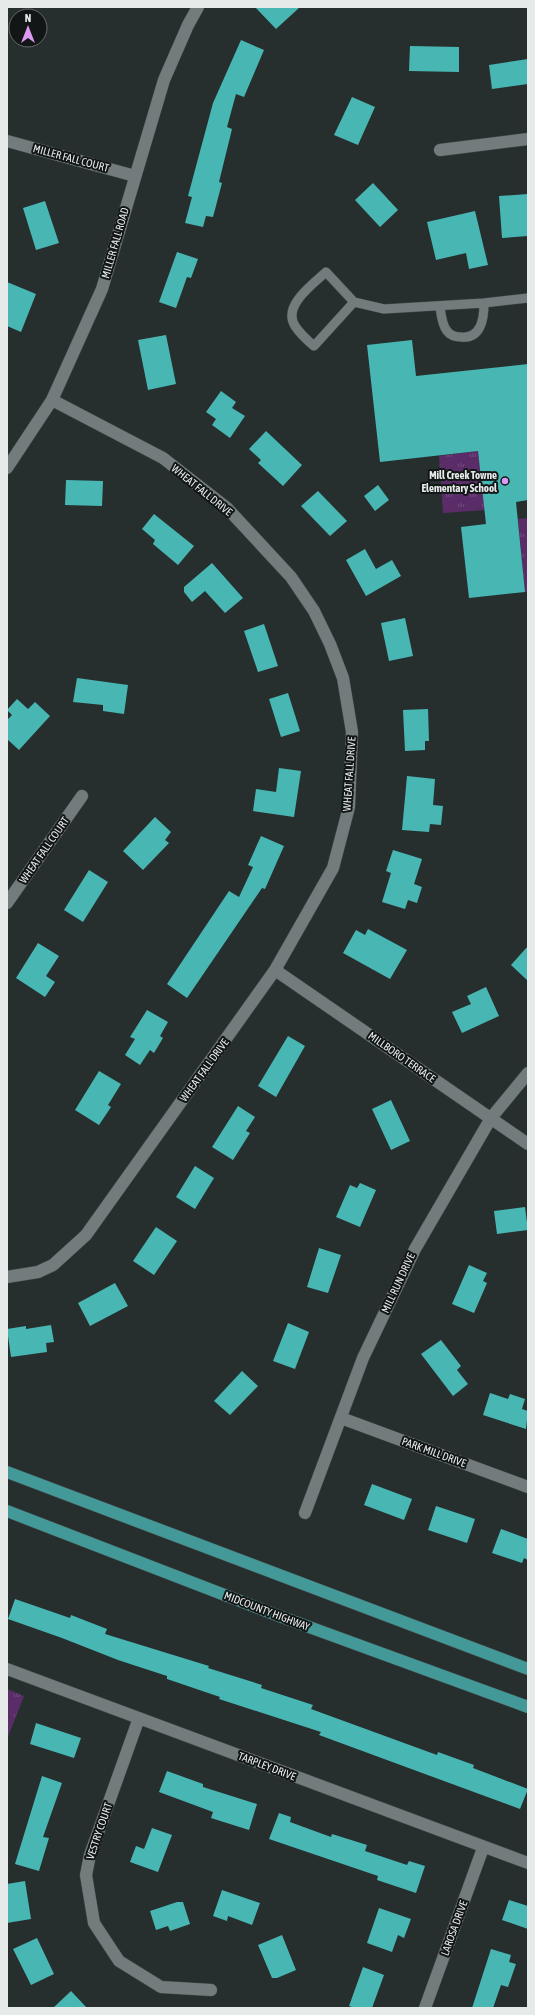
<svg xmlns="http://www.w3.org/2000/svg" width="535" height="2015" font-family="'Asap Condensed',sans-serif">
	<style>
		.park { fill: url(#park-tufts) }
		.building { fill: #48b7b4 }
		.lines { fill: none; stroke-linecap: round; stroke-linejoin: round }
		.service-casing { stroke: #434a49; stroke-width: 10 }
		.minor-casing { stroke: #434a49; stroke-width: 13 }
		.primary-casing { stroke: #434a49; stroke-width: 13 }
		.service { stroke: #737c7c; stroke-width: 9 }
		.minor { stroke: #737c7c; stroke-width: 12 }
		.primary { stroke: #429997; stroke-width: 12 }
		.poi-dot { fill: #dc99f4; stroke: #121616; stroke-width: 1.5 }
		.labels { text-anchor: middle; stroke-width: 4; stroke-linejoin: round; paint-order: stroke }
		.street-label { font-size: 11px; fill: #e6ebea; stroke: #121616 }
		.poi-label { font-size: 11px; font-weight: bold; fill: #e6ebea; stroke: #121616; text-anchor: end }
	</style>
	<defs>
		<pattern id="park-tufts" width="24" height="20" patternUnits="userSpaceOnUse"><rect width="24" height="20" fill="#5a2d69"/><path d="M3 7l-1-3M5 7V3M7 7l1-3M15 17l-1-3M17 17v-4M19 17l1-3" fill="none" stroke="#724c7f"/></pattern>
	</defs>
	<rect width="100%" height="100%" fill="#272f2e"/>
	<path class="park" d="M478 451 485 510 443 513 439 456Z
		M528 518V592H525L518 519Z
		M7 1689 24 1696 7 1739Z"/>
	<path class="building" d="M255 7H300L276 29Z
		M241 40 264 50 244 97 236 94 227 127 232 129 219 182 222 183 213 217 206 216 203 227 185 223 192 197 188 196 213 103Z
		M410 46 459 47V72L409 71Z
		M528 59V84L492 89 489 65Z
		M352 97 375 107 358 145 334 135Z
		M373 183 398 210 380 227 355 200Z
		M528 194V236L502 238 499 196Z
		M45 201 59 243 36 250 23 208Z
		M475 211 488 265 469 269 466 253 436 260 427 222Z
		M177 252 198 259 191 278 187 277 176 308 159 302Z
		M7 282 36 294 21 332 7 326Z
		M166 335 176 384 148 390 138 340Z
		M412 340 416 376 528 364V500L516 502 525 592 469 598 461 527 486 524 478 451 380 462 367 345Z
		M221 391 236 402 232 408 245 416 230 438 212 425 216 419 206 412Z
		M266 431 302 465 283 486 258 463 261 460 249 449Z
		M66 480 103 481 102 506 65 505Z
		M378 485 389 500 375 511 364 496Z
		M318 491 347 521 330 536 301 506Z
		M154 514 194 546 178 565 153 544 155 540 142 529Z
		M365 549 376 569 392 560 401 576 366 596 346 560Z
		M212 563 243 598 225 613 205 591 192 602 184 592V587Z
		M405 618 413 656 389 661 381 623Z
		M264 624 278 666 258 672 244 631Z
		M77 678 128 685 124 714 103 711V705L73 702Z
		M288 693 300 731 281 737 269 699Z
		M17 699 28 709 35 702 50 716 19 750 7 739V720L12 715 7 710Z
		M428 709 429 741H425V750L405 751 403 710Z
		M279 768 301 771 294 817 253 811 256 789 276 792Z
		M407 776 435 779 433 805 443 806 441 825 430 824 429 832 402 830Z
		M155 817 171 832 165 840 169 843 143 870 123 851Z
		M261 836 284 846 265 889 262 888 187 998 167 984 229 891 239 897 253 867 248 865Z
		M393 850 422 859 414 884 422 887 417 903 408 900 405 909 382 902 391 873 386 871Z
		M89 870 108 882 83 922 64 910Z
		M368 929 407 950 390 979 343 953 356 930 365 935Z
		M38 943 59 956 46 976 55 982 45 997 16 978Z
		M528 946V981L511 965Z
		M486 987 499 1016 462 1033 452 1012 471 1004 467 996Z
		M147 1010 168 1022 160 1036 163 1038 154 1053 150 1050 140 1065 125 1055 135 1039 130 1037Z
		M288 1036 305 1046 276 1097 258 1086Z
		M99 1071 121 1084 108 1105 111 1107 99 1125 75 1110Z
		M391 1100 410 1141 391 1150 372 1109Z
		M238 1106 255 1117 246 1131 250 1133 233 1160 212 1147Z
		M195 1166 214 1178 195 1209 176 1197Z
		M360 1183 376 1190 360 1227 336 1217 350 1185 357 1188Z
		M525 1207 528 1230 497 1234 494 1211Z
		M156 1227 177 1241 154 1275 133 1261Z
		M319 1248 341 1255 328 1293 307 1287Z
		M469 1265 487 1273 483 1281 487 1283 474 1313 452 1304Z
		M115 1283 128 1306 90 1326 78 1303Z
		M288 1323 309 1332 295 1369 273 1361Z
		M51 1325 54 1342 46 1343 47 1352 11 1357 7 1329 26 1326V1329Z
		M441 1340 461 1366 457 1370 468 1384 453 1396 421 1354Z
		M242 1371 258 1386 230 1415 214 1401Z
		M490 1393 508 1399 510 1394 525 1399 522 1409 528 1411 526 1429 483 1415Z
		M372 1484 412 1499 404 1520 364 1505Z
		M436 1506 475 1519 467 1543 428 1530Z
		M501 1529 528 1539V1560L524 1558 522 1563 492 1553Z
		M15 1599 70 1618 71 1615 107 1629 105 1634 209 1666 208 1668 262 1685 261 1688 313 1705 311 1709 437 1755 438 1752 474 1765 473 1768 528 1789 520 1809 319 1735 321 1732 219 1699 220 1697 167 1679V1676L118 1660 62 1638 8 1619Z
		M36 1723 81 1738 74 1758 30 1744Z
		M167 1771 203 1784V1787L257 1804 249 1830 211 1818 213 1812 159 1792Z
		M42 1776 62 1783 43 1837 49 1838 39 1871 15 1864Z
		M279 1813 291 1817 290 1822 331 1837 332 1834 367 1845 365 1851 407 1865 409 1861 425 1866 416 1893 377 1880 378 1876 269 1839Z
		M152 1828 172 1835 158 1872 130 1862 136 1846 144 1849Z
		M25 1881 31 1919 7 1923V1884Z
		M222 1890 260 1903 252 1925 228 1916 227 1921 213 1916Z
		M509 1900 528 1906V1929L502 1920Z
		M177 1902H183L190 1924 170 1931 168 1926 156 1930 150 1911Z
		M379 1908 411 1919 404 1938 398 1935 392 1952 367 1943Z
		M282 1935 296 1970 277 1978H272L258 1945Z
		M37 1938 54 1974 31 1985 13 1949Z
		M491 1949 511 1955 509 1962 516 1964 508 1987 501 1985 493 2008H472Z
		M363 1967 384 1975 372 2008H355L349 2006Z
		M71 1991 87 2008H53Z"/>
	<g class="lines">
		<defs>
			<path id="service" d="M354 302 314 346C307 340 300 334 295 326 282 306 313 284 326 272L354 302 384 309 484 303 528 298
				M440 307C441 314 442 325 447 331 450 335 456 337 461 337 481 339 484 319 484 303"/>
			<path id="minor" d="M7 141 135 176
				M440 150 528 139
				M7 468 52 400 102 289 164 80 188 25 198 7
				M7 903 82 796
				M275 970 528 1144
				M7 1277 38 1272 53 1265 86 1235 275 970 333 868 349 807 352 732 343 678 330 644 314 611 291 577 227 508 163 458 52 400
				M341 1418 528 1487
				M305 1513 363 1358 415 1249 491 1118 528 1073
				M7 1669 528 1863
				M139 1718 90 1855 86 1875 94 1923 119 1961 161 1987 211 1990
				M425 2008 483 1848"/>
			<path id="primary" d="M7 1472 528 1669
				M7 1511 279 1616 528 1707"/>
		</defs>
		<use href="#service" class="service-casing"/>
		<use href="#minor" class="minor-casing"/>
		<use href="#primary" class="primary-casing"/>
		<use href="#service" class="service"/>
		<use href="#minor" class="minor"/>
		<use href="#primary" class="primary"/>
	</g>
	<circle class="poi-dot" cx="505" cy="481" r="4"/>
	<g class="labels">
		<g class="street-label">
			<text transform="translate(71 158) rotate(15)" y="4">MILLER FALL COURT</text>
			<text transform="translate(115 243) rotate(-74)" y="4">MILLER FALL ROAD</text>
			<text transform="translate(202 490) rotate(39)" y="4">WHEAT FALL DRIVE</text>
			<text transform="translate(349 774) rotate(-86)" y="4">WHEAT FALL DRIVE</text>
			<text transform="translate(44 850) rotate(-55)" y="4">WHEAT FALL COURT</text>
			<text transform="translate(402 1057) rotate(35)" y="4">MILLBORO TERRACE</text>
			<text transform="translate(204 1070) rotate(-54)" y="4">WHEAT FALL DRIVE</text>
			<text transform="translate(398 1283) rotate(-65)" y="4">MILL RUN DRIVE</text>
			<text transform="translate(434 1452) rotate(20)" y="4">PARK MILL DRIVE</text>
			<text transform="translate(267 1611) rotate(21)" y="4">MIDCOUNTY HIGHWAY</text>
			<text transform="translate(267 1766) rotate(21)" y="4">TARPLEY DRIVE</text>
			<text transform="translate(99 1831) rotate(-71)" y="4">VESTRY COURT</text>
			<text transform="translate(454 1928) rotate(-70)" y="4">LAROSA DRIVE</text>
		</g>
		<g class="poi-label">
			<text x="497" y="479">Mill Creek Towne<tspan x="497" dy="13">Elementary School</tspan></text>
		</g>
	</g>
	<rect width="535" height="2015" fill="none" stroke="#e6ebea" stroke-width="16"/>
	<g transform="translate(28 28)"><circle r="19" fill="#121616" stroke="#676b6b"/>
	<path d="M0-3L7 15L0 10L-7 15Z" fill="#dc99f4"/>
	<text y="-6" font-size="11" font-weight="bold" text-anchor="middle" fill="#e6ebea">N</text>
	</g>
</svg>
